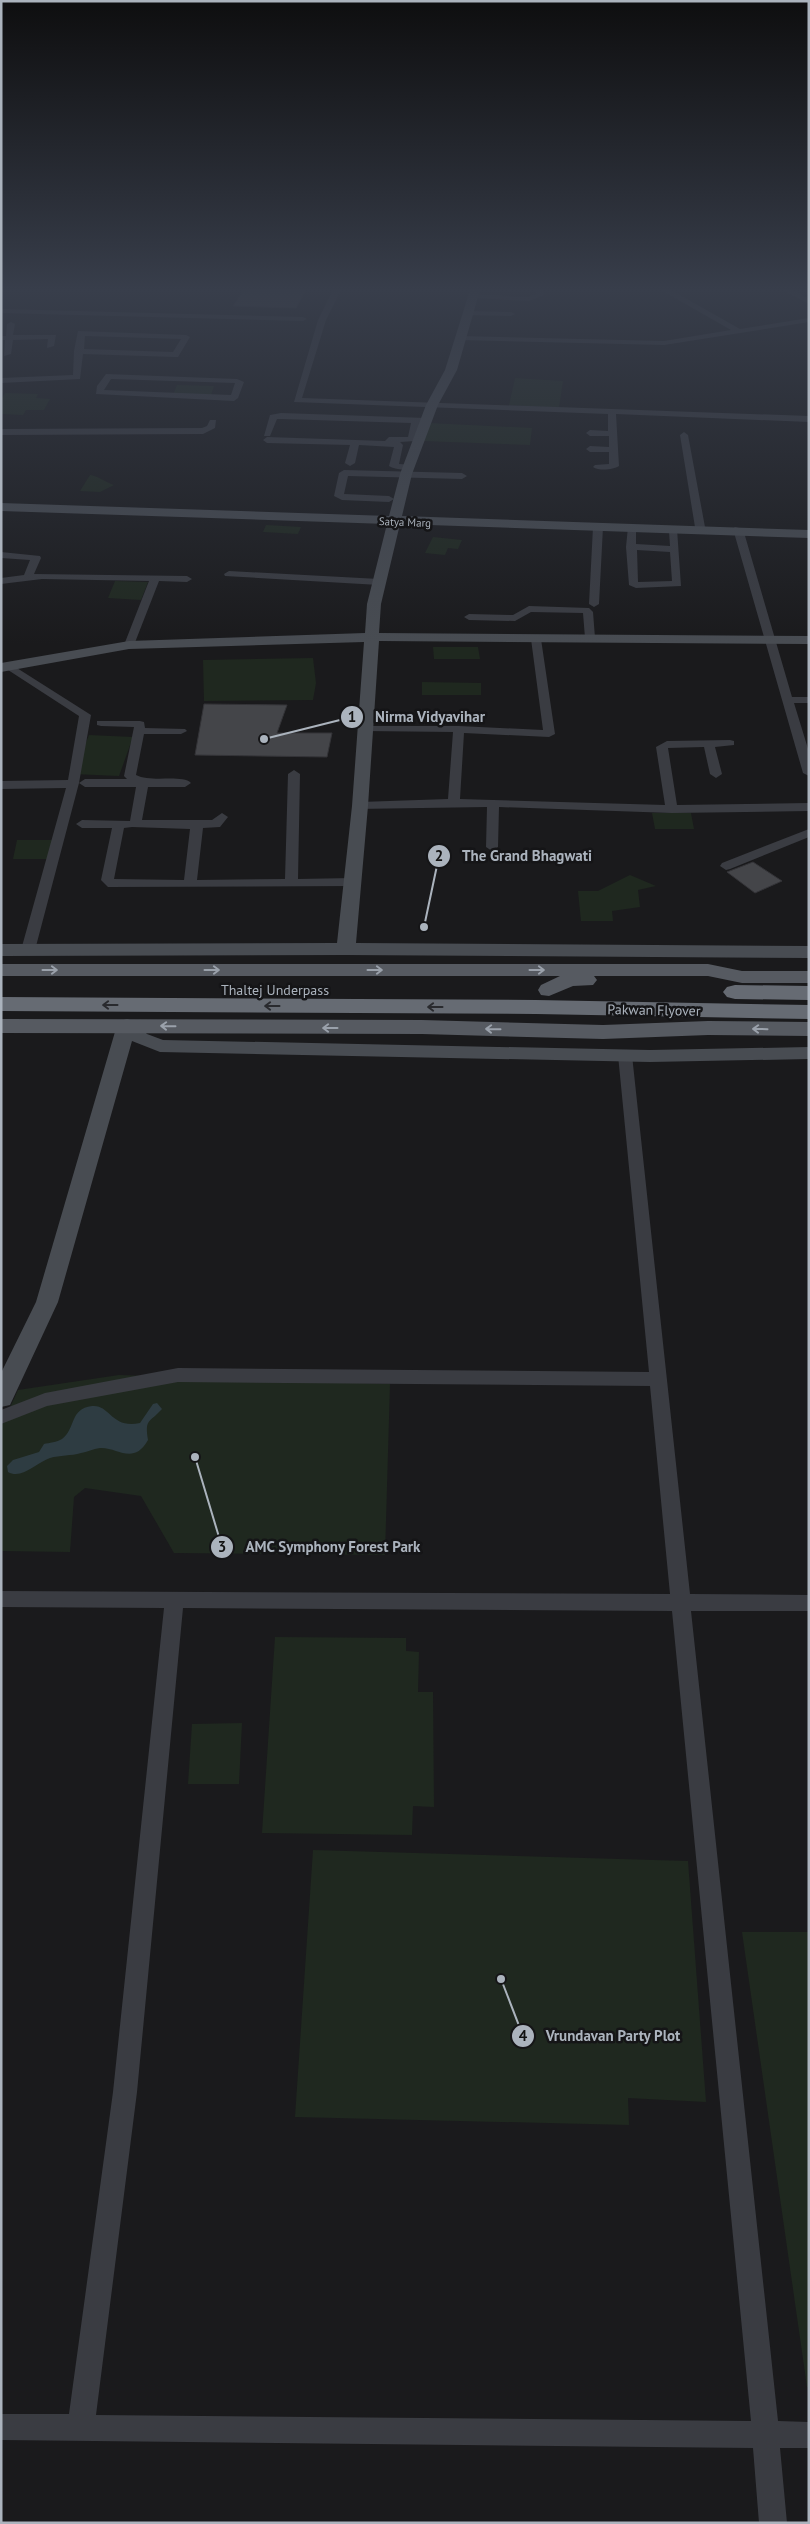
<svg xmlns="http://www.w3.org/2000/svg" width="810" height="2524" font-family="'PT Sans',sans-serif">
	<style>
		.green { fill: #1f281f }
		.water { fill: #2e3c42 }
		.building { fill: #444549; stroke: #343438 }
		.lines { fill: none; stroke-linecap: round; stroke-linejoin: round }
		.street { fill: #3a3c42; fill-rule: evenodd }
		.secondary { fill: #484c52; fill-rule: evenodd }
		.primary { fill: #565a61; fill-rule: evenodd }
		.highway { fill: #666b73; fill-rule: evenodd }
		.oneway { stroke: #9aa1ab }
		.oneway2 { stroke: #292a2e }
		.labels { text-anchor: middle; stroke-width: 5; stroke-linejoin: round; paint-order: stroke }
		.far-street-label { font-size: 11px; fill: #abb3bd; stroke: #151517 }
		.street-label { font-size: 14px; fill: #abb3bd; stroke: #151517 }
		.leader { fill: none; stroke: #abb3bd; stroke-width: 2 }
		.callout-dot { fill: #abb3bd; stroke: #151517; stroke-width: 2 }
		.mark-label { font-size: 15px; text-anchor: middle; font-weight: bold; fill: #111 }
		.callout-label { font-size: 15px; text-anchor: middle; font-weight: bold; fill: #abb3bd; stroke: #151517; stroke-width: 5; stroke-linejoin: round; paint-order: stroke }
	</style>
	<rect width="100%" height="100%" fill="#1a1a1c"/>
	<path class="green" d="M515 378 563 381 559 408 509 405Z
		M177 385 214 386 211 395H173Z
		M5 393 38 394 36 398 50 399 44 410H26L23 415 1 414V400Z
		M429 423 532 428 530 445 423 441Z
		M90 475C98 476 105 482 114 485L100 492 80 491Z
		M266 525 301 527 298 534 263 532Z
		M433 537 462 540 458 549 448 548 445 555 425 553Z
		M115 581 148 582 141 600 108 598Z
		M433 647H478L480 659H434Z
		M313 658 316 683 313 700 204 701 203 660Z
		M422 682 481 683V695H422Z
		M89 735 133 737 119 776 73 774Z
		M652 813H691L694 829H655Z
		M17 840H53L49 859H13Z
		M630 875 656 886 638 890 640 907 612 911 613 921H581L578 891H598Z
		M119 1375 390 1384 385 1555 174 1553 141 1496 85 1488 74 1497 70 1552 1 1551V1427L18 1390Z
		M275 1637 406 1638V1651L419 1652 418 1692H433L434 1807 413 1806 412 1835 262 1833Z
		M242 1723 239 1784H188L192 1724Z
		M313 1850 688 1861 706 2102 628 2098 629 2125 295 2117Z
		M742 1932H809V2387H807Z"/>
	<path class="water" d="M157 1403 162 1409C148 1424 145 1419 148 1440 133 1466 118 1447 100 1448 93 1449 87 1452 81 1453 71 1456 60 1455 50 1458 37 1462 22 1480 8 1472L7 1466 13 1460 39 1452 44 1444C49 1443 57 1442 62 1439 76 1429 69 1409 92 1406 110 1404 111 1429 140 1423L153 1404Z"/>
	<path class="building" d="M244 290H306L296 308 233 306Z
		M204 704 287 705 277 733H332L327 757 195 755Z
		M753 862 782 881 755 893 727 872Z"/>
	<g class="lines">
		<path class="street" d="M333 290H341L326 320 302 398 809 416V422L616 414 619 466C613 470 599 471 593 467L595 465 609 464V452H590L586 449 590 446 609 447V436H590L586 433 590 430 608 431V414L294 402 318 320Z
			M536 290H544V295L529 301 473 298 469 296 473 294 528 297 536 294Z
			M661 290H671L740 329 809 318V322L664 345 460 340 456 338 460 336 664 341 731 330Z
			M783 290H793L809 299V304Z
			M1 309 303 317 307 319 303 321 1 313Z
			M468 311 511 312 515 314 511 316 465 315V311Z
			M11 322 15 324 13 335H56L54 346 47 348 48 339 13 340 11 354 4 356 5 340H1V336H6L7 324Z
			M78 331 186 335 190 337 178 357H175L83 354 80 379 1 383V378L73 375 74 351ZM85 336 181 339 173 352 84 349Z
			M106 374 237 379 244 382 238 398 234 401 96 394 97 386ZM111 379 235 383 231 395 104 390Z
			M281 413 426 418 430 421 420 423 415 441 400 442 403 445 399 464 412 465 414 467C408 471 395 470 389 466L394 447 359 445 355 463 350 466 345 463 350 445 267 443 263 440 267 437 385 441 389 437H408L411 423 281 419H277L270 436H264L270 415Z
			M210 420H216L215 428 203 434 1 435V429L202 428 207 426Z
			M684 432 688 435 705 527 700 530 695 527 680 435Z
			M344 470 462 473 467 476 462 479 348 476 344 494 389 496 394 499 389 502 342 500 334 496 339 473Z
			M598 524 603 527 599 604 594 607 589 604 593 527Z
			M628 527 636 529V544L670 546 669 531 677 529 681 586 636 588 629 585 626 547ZM637 550 670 552 672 581 638 582Z
			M735 527 743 529 792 697H809V703H794L809 752V776L803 773 733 529Z
			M1 552 40 556 41 558 34 574 187 576 192 579 187 582 159 581 134 645 129 648 124 645 149 581 42 579 1 584V578L24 575 30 560 1 558Z
			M229 571 379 579 384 582 379 585 225 576 224 574Z
			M529 606 589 608 593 612 595 638 590 641 585 638 583 613 531 612 515 621 469 620 464 617 469 614 513 615Z
			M536 636 541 639 555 734 549 737 464 733 460 799 665 805 656 747 667 741 730 740 734 741V745L715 747 722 774 716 778 710 774 704 747 668 748 677 805 809 803V811L672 813 499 807 498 847 492 851 486 847 487 807 356 809 354 806 356 803 360 802 448 799 453 732 364 731 358 728 360 726H459L543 730 531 639Z
			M9 663 91 715 79 783 85 779H127L124 776 134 727 101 726 97 725V721H140L144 722 145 728 185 729 187 731 181 734H144L136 775C151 783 182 774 191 783L185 787H148L142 820H212L222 813 228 817 220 827 203 828 197 880 285 879 288 774 294 770 300 774 298 879 353 878 359 882 353 886 108 887 101 880 112 828H82L76 824 82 820 130 821 136 787H85L79 783 35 950 33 953H23L21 950 66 788 1 789V781L68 780 79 716 5 668V664ZM132 827 190 829 184 880 114 879 124 828Z
			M809 829V837L730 869 726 870 720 866 722 863Z
			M625 1050 632 1055 690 1594 809 1595V1611H691L778 2421 809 2422V2448H780L787 2523H759L753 2448 1 2440V2414H69L113 2092 164 1608 1 1607V1591L670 1594 650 1386 178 1382 47 1406 1 1424V1410L45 1393 178 1368 649 1372 618 1055ZM183 1608 672 1611 751 2421 96 2415 137 2092Z"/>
		<path class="secondary" d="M470 290H480L457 370 438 405 412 474 402 516 809 530V538L400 524 381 604 379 633 809 636V644L379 641 368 806 356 943 809 946V958L346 955 1 956V944L337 943 352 806 364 642 129 649 1 672V663L129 641 365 633 367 604 387 524 1 511V503L389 516 400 474 426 405 445 370Z
			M127 1019 134 1021 147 1034 163 1040 650 1050 809 1047V1059L650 1062 160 1052 132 1041 58 1302 10 1405 1 1407V1373L36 1302 117 1025 120 1021Z"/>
		<path class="primary" d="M1 964H708L742 971H809V983H742L708 976H594L597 980 593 985 573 986 549 996 541 995 538 990 541 985 560 976H1Z
			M1 1019 422 1020 603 1025 708 1021 809 1022V1036L708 1035 603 1039 422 1034 1 1033Z"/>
		<path class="highway" d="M735 985 809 986V1000L735 999 727 997 723 992 727 987Z
			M1 997 536 1000 809 1005V1019L536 1014 1 1011Z"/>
	</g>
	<defs><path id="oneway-shaft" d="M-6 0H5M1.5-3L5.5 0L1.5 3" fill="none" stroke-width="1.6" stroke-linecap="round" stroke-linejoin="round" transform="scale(1.25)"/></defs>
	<g class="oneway">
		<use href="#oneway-shaft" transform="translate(50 970)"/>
		<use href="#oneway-shaft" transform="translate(212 970)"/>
		<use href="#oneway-shaft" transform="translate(375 970)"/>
		<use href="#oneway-shaft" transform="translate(537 970)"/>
		<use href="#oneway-shaft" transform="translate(168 1026) rotate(-179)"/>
		<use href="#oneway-shaft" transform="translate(330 1028) rotate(180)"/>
		<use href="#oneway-shaft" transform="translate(493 1029) rotate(-179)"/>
		<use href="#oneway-shaft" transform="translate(760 1029) rotate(-179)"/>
	</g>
	<g class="oneway2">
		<use href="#oneway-shaft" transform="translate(110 1005) rotate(-180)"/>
		<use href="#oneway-shaft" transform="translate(272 1006) rotate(-180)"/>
		<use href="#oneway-shaft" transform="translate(435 1007) rotate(-180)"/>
	</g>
	<linearGradient id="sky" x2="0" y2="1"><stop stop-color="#0e0e0f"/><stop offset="0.45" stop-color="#383e4b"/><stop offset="1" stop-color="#383e4b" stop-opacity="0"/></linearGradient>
	<rect width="810" height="644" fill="url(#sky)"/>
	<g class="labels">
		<g class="far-street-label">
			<text transform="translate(405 522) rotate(2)" y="4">Satya Marg</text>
		</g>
		<g class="street-label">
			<text x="275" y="995">Thaltej Underpass</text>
			<text transform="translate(654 1010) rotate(1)" y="5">Pakwan Flyover</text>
		</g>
	</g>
	<path class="leader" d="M264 739L352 717M424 927L439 856M195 1457L222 1547M501 1979L523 2036"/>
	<g class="callout-dot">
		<circle cx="264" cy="739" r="5"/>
		<circle cx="424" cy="927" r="5"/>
		<circle cx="195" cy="1457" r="5"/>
		<circle cx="501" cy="1979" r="5"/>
		<circle cx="352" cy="717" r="12"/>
		<circle cx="439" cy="856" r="12"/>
		<circle cx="222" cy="1547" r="12"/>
		<circle cx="523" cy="2036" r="12"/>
	</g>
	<g class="mark-label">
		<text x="352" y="722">1</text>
		<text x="439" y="861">2</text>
		<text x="222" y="1552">3</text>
		<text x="523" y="2041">4</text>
	</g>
	<g class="callout-label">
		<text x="430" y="722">Nirma Vidyavihar</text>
		<text x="527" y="861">The Grand Bhagwati</text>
		<text x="333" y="1552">AMC Symphony Forest Park</text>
		<text x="613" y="2041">Vrundavan Party Plot</text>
	</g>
	<rect width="810" height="2524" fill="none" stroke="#abb3bd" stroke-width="5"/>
</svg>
